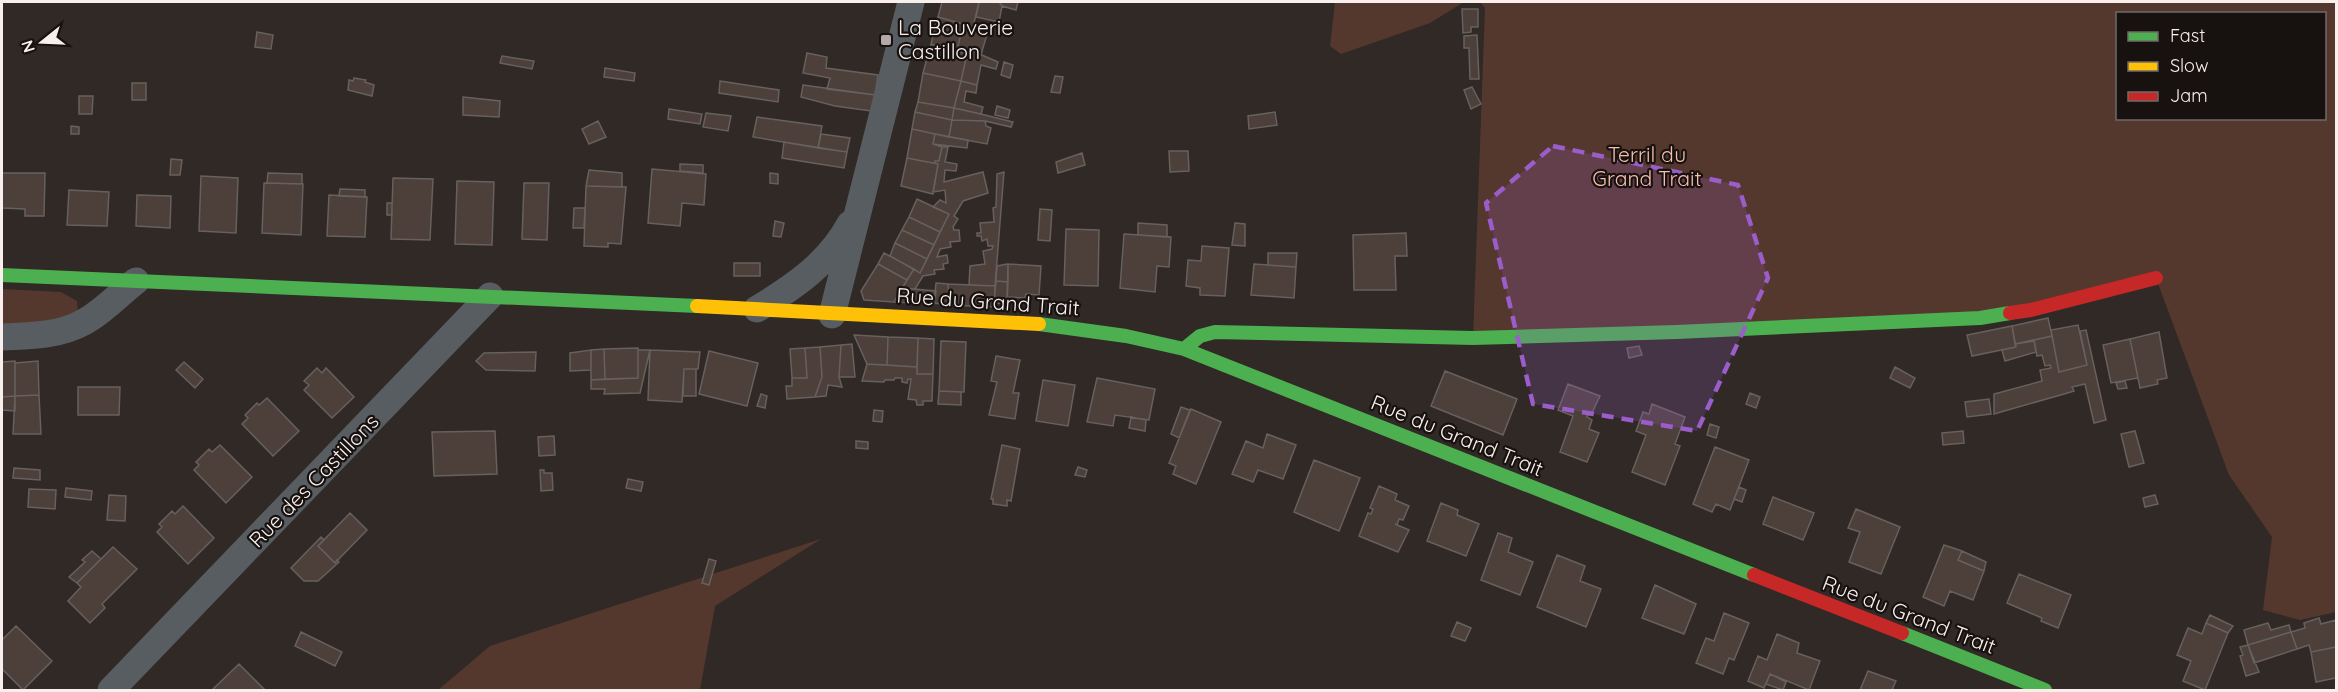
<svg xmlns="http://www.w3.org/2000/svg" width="2338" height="692" font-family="Quicksand,sans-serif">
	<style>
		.green { fill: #55382d; fill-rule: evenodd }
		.building { fill: #4d3f3a; stroke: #66615e; stroke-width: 1.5 }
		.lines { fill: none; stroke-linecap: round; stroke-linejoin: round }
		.street { stroke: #585d61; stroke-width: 27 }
		.fast { stroke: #4caf50; stroke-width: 14 }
		.slow { stroke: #ffc107; stroke-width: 14 }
		.jam { stroke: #c62828; stroke-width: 14 }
		.marked { fill: #9a5dca; fill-opacity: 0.2; stroke: #9a5dca; stroke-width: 4.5; stroke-dasharray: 12 8; stroke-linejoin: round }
		.poi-dot { fill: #b3aaa7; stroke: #17110f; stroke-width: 2 }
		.labels { text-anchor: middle; stroke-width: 4.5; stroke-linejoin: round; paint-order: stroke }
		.poi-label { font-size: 21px; fill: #f9f0ed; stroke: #17110f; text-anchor: start }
		.park-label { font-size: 21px; fill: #f6bfac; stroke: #17110f }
		.street-label { font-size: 21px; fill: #f9f0ed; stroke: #17110f }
	</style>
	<rect width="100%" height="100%" fill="#302926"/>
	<path class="green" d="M1335 2H1464L1430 23 1341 54 1330 46Z
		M1480 2H2336V612L2300 620 2263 610 2272 537 2229 475 2156 278 2031 310 1473 338 1485 8ZM2118 14H2324V118H2118Z
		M2 289 61 292 77 301 78 315 2 333Z
		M821 539 715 606 700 690H438L490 646Z"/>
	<path class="building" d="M942 2H979L973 27 938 17Z
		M979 2H999L1002 6 999 22 976 17Z
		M999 2H1018L1016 10 1002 6Z
		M1462 9H1478V27H1471V32L1463 33Z
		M938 17 963 24 957 51 931 44Z
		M963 24 988 31 981 55 970 49H968L967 54 957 51Z
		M257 32 273 35 271 49 255 47Z
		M1477 35 1479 79H1470L1469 48H1464V36Z
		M931 44 967 54 961 81 923 73Z
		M968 49 998 62 996 69 981 65 977 85 961 81Z
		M807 53 827 57 826 68 878 75 875 95 827 89 830 78 803 73Z
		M502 56 534 61 532 69 500 63Z
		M1004 62 1013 65 1010 78 1001 75Z
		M605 68 635 73 634 81 604 77Z
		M923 73 961 81 954 108 918 102Z
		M1055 76 1063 77 1060 93 1051 92Z
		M354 78 366 80 365 82 374 85 372 96 348 90 349 80 353 81Z
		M720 81 779 90 778 102 719 93Z
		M961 81 977 85 976 93 966 91 964 102 983 107 981 114 954 108Z
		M132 83H146V100H132Z
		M803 85 875 95 871 111 835 106 801 97Z
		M1472 87 1481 104 1471 109 1464 90Z
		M79 96H93L92 114H79Z
		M463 97 500 101 499 117 463 115Z
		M918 102 954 108 952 120 915 112Z
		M997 106 1010 110 1008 118 995 115Z
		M954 108 981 114 1013 122 1011 127 985 121 952 120Z
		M669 109 702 114 700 124 668 119Z
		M915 112 952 120 949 137 912 129Z
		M1275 112 1277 125 1249 129 1248 116Z
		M706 113 731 116 728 131 703 127Z
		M757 117 822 126 818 148 753 137Z
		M952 120 985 121 986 126 991 128 987 144 949 137Z
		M598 121 606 137 589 144 582 129Z
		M71 126 79 127V134H71Z
		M912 129 935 134 933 144 942 147 939 161H935L934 163 938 164 907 158Z
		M821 134 850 138 847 152 818 148Z
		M935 134 968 140 967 148 933 144Z
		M784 142 847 152 844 168 782 158Z
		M942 147H948L945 162 957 164 956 171 945 170 944 182 983 172 988 193 963 201 954 216 958 219 953 227 954 230H959L960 241 950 242 951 247 940 249 937 257 947 255 948 263 943 264 944 269 934 270 935 274 923 276 915 289 902 288 914 269 920 273 949 214 933 207 940 200 946 203 945 190 933 192 938 164 934 163 935 161H939Z
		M1169 151H1188L1189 171 1170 172Z
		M1082 153 1085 165 1058 173 1056 162Z
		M907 158 938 164 933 194 901 186Z
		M171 159 182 160 180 175H170Z
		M680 164 703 165V173L680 171Z
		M652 169 706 174 704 205 682 203 680 226 648 223Z
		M589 170 622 173V187L586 186Z
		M1004 172 995 286 969 285 970 266 985 264 983 251 992 249 993 246H988L987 239 982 241 981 236H977V233H981L980 223 994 222 993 208 996 207 997 174Z
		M2 173H45L44 216H25V209L2 208Z
		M268 173 302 174V184L267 183Z
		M770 173 778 174V184L770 183Z
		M201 176 238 178 236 233 199 231Z
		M393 178 433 179 430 240 391 239Z
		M457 181 494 182 492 245 455 244Z
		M264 183 303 184 301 235 262 233Z
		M524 183H549L547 240 522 239Z
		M586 186 626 187 621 244 608 243V247L584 246Z
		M340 189 365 190V197L339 196Z
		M69 190 109 192 107 226 67 225Z
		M137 195 171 196 170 228 136 226Z
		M329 195 367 197 365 237 327 236Z
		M917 199 949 214 940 232 909 217Z
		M387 203H392V215H387Z
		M574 208H585L584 228H573Z
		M1040 209 1052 210 1050 241 1038 240Z
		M909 217 940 232 934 245 902 230Z
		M775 221 784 223 781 237 773 236Z
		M1138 223 1167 225V237L1138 235Z
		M1235 223 1245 224V246L1232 245Z
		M1066 229 1099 230 1098 286 1064 285Z
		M902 230 934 245 927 259 895 243Z
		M1406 233 1407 256H1395L1396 290H1354L1353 235Z
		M1124 234 1171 237 1169 267 1157 266 1155 292 1120 288Z
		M895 243 927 259 920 273 890 256Z
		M1202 246 1229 248 1225 296 1200 295V288L1186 286 1188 260 1201 261Z
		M884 253 914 269 907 280 878 264Z
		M1268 253H1297L1296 267 1268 265Z
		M734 263H760V276H734Z
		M878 264 907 280 894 302 864 300 861 291Z
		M1008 264V282L996 281 997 266Z
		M1008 264 1041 266 1039 295 1026 294 1025 298 1007 297Z
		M1254 264 1296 267 1294 298 1251 295Z
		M996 281 1008 282 1007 304 994 303Z
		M936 283 948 284 949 305 934 303Z
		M948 284 995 286 994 307 949 305Z
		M902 288 936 291 934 304 894 302Z
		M2048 318 2052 336 2015 344 2012 326Z
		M2078 325 2087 365 2059 372 2051 330Z
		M2012 326 2016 347 1972 356 1967 335Z
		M2086 330 2106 420 2094 423 2085 384 2072 387 2074 391 2064 394 1994 414V394L2042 381 2040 370 2051 368 2050 365 2045 366 2042 355 2037 356 2034 340 2052 336 2059 372 2087 365 2080 331Z
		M2159 332 2167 378 2157 380 2158 384 2140 388 2130 339Z
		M854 335 888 337 887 365 867 364Z
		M888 337 918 338 917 367 887 365Z
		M918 338 934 339 933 374H917Z
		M2130 339 2138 378 2111 383 2103 345Z
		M941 341 966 342 964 392 939 391Z
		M2034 341 2036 352 2005 361 2002 350 2016 347 2015 344Z
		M852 344 855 377H839L841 345Z
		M841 345 839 377 842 387 828 385 826 396 815 397 822 377 820 347Z
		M1639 346 1642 355 1629 358 1627 348Z
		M820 347 822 377 815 397 787 399 786 386H792V378H807L805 348Z
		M638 348V378L605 379 604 349Z
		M805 348 807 378H792L790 349Z
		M604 349 605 379 591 380V350Z
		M591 350V370L570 371V353Z
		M638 350H650L640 393 604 394 605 389H591V380L638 378Z
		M650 350 700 352 698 369H684L682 402 648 400Z
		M709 351 758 363 747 406 699 394Z
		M536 352 535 371 486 370 476 361 484 353Z
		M996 356 1020 360 1013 393H1019L1015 419 989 415 997 382 991 381Z
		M15 361V396L2 397V362Z
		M38 361 39 395 15 396V363Z
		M184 362 203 379 195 388 176 370Z
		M867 364 917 367V374H933L932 401H923V405H917L916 400 908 399 911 379H908L907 383 902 382V378H895L894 380H885L884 382 862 381Z
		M1895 367 1915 378 1910 388 1890 378Z
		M317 368 322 373 326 368 354 397 332 418 304 390 309 385 304 381Z
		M684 369H696V396H683Z
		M1445 371 1517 399 1503 435 1431 406Z
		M1097 378 1155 389 1149 420 1115 415 1113 426 1087 422Z
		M1043 380 1075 385 1068 426 1036 421Z
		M2125 381 2127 388 2118 389 2116 383Z
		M1568 384 1600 396 1591 415H1587V417L1592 420 1589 429 1599 433 1587 462 1560 452 1573 416 1558 410Z
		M78 387H120L119 415H78Z
		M939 391 961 392V405L938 404Z
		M1750 393 1760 397 1756 408 1746 404Z
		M761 394 767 396 765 408 757 406Z
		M39 395 41 434H13L15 396Z
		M15 396V411L2 410V397Z
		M267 398 299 431 273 456 242 424 248 418 245 415 257 403 259 405Z
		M1989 399 1991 414 1967 417 1965 402Z
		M1652 404 1685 417 1675 444 1680 446 1665 485 1632 472 1646 435 1636 431 1643 412 1649 414Z
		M1181 407 1190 410 1179 438 1171 434Z
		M1191 409 1221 422 1196 484 1173 474 1176 466 1169 463Z
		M874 410 883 411 882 422 873 421Z
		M1131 417 1146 420 1145 431 1129 428Z
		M1710 424 1719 427 1716 438 1707 435Z
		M495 431 497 474 434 476 432 432Z
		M1963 431 1964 443 1943 445 1942 433Z
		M2135 431 2144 463 2129 467 2121 434Z
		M1267 434 1296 445 1283 479 1258 470 1253 482 1232 474 1246 441 1263 448Z
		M554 436 555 455 539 456 538 437Z
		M856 441 868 442V449L856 448Z
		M220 445 252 477 226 503 194 470 199 465 196 462 209 449 212 452Z
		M1002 445 1020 449 1011 501 1007 500V506L993 504V499H991Z
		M1715 447 1749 460 1730 510 1716 504 1712 512 1693 504Z
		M1314 460 1360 478 1339 531 1294 512Z
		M1078 467 1087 470 1085 477 1075 475Z
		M14 468 40 470V480L13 478Z
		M540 470H544V473H552L553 490 541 491Z
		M628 479 643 482 641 491 626 488Z
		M1379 486 1397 494 1395 500 1409 506 1403 520 1399 519 1397 525 1395 524 1409 530 1398 552 1359 536 1368 513 1371 514 1373 509 1370 508Z
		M1739 487 1746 490 1742 502 1734 499Z
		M66 488 92 491 91 500 65 497Z
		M29 489 56 490 55 509 28 507Z
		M109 495 126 496 125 521 107 520Z
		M2155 495 2158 504 2145 507 2143 498Z
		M1773 497 1814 513 1803 540 1763 524Z
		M1441 503 1458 510 1457 515 1479 524 1466 556 1427 541Z
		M183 506 214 538 188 564 157 532 162 527 159 524 172 511 175 514Z
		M1856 509 1900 527 1881 574 1849 562 1860 532 1848 528Z
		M350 513 367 530 335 563 318 546Z
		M1498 533 1512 538 1508 552 1533 562 1520 595 1481 580Z
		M321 537 324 540 318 546 335 563 337 560 339 562 318 581H304L291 568Z
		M1944 545 1962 551 1958 560 1984 571 1973 600 1950 591 1944 606 1923 597Z
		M113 547 137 569 102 604 105 608 90 623 68 601 81 587 77 583Z
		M92 551 101 559 77 583 69 577 85 562 82 560Z
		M1962 551 1986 562 1984 571 1958 560Z
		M1557 555 1585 566 1580 581 1601 589 1586 627 1537 607Z
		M709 559 716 561 709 585 702 583Z
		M2019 574 2071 595 2058 628 2041 621 2042 618 2007 603Z
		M1655 585 1696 604 1684 634 1642 618Z
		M1724 613 1749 623 1734 660 1729 658 1723 674 1696 663 1706 638 1714 641Z
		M2210 615 2233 626 2228 633 2206 623Z
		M2319 618 2321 624 2336 620V647L2311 652 2309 645 2297 649 2291 632 2305 628 2304 623Z
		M1457 622 1471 628 1465 641 1451 636Z
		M2206 623 2228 633 2205 690 2183 681 2191 661 2177 655 2188 628 2202 634Z
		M2268 623 2271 630 2289 625 2291 632 2248 645 2259 672 2246 676 2240 656 2243 655 2240 647 2248 645 2244 630Z
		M16 626 52 661 23 690 2 669V638L3 639Z
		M301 632 342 652 335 666 295 646Z
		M2291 632 2297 649 2254 663 2248 645Z
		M1777 634 1799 643 1797 653 1820 661 1809 690 1770 674 1764 688 1748 681 1758 656 1767 660Z
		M2336 647V678L2316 682 2311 652Z
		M239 664 265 690H212Z
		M1868 671 1896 681 1892 690H1860Z
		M1770 674 1786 682 1783 690 1766 684Z"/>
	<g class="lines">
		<path class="street" d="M757 309C794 287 829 263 850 224
			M832 315 911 2
			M2 337C29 336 59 336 84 322 103 312 119 294 136 281
			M111 690 490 296"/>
		<path class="fast" d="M2 275 697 306
			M1039 324 1126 336 1184 349 1754 575
			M1184 349 1200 336 1215 332 1473 338 1677 332 1980 318 2010 313
			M1902 633 2045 690"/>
		<path class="slow" d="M697 306 1039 324"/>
		<path class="jam" d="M2010 313 2031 310 2156 278
			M1754 575 1902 633"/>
	</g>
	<path class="marked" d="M1553 146 1738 185 1768 278 1697 431 1533 404 1486 203Z"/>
	<rect class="poi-dot" x="880" y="34" width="12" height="12" rx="3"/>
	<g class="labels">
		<g class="poi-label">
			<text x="898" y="35">La Bouverie<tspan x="898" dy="24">Castillon</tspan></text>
		</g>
		<g class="park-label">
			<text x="1647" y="162">Terril du<tspan x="1647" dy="24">Grand Trait</tspan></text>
		</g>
		<g class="street-label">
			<text transform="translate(988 302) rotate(4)" y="7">Rue du Grand Trait</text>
			<text transform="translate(1457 436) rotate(22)" y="7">Rue du Grand Trait</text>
			<text transform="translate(314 481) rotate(-46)" y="7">Rue des Castillons</text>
			<text transform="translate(1909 615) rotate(21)" y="7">Rue du Grand Trait</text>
		</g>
	</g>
	<rect width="2338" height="692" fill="none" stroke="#f9f0ed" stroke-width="6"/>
	<rect x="2116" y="12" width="210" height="108" fill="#17110f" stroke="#716a68" stroke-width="1.5"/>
	<rect x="2128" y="32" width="30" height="9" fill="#4caf50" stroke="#716a68" stroke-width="1.5"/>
	<text x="2170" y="42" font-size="18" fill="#f9f0ed">Fast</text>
	<rect x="2128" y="62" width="30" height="9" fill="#ffc107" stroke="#716a68" stroke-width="1.5"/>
	<text x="2170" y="72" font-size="18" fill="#f9f0ed">Slow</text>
	<rect x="2128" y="92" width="30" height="9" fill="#c62828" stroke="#716a68" stroke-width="1.5"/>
	<text x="2170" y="102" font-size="18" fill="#f9f0ed">Jam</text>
	<g transform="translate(42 42) rotate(252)" stroke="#17110f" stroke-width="4.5" paint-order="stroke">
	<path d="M0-4.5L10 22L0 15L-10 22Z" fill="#f9f0ed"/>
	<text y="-9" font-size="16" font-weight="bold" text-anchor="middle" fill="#f9f0ed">N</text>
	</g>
</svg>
